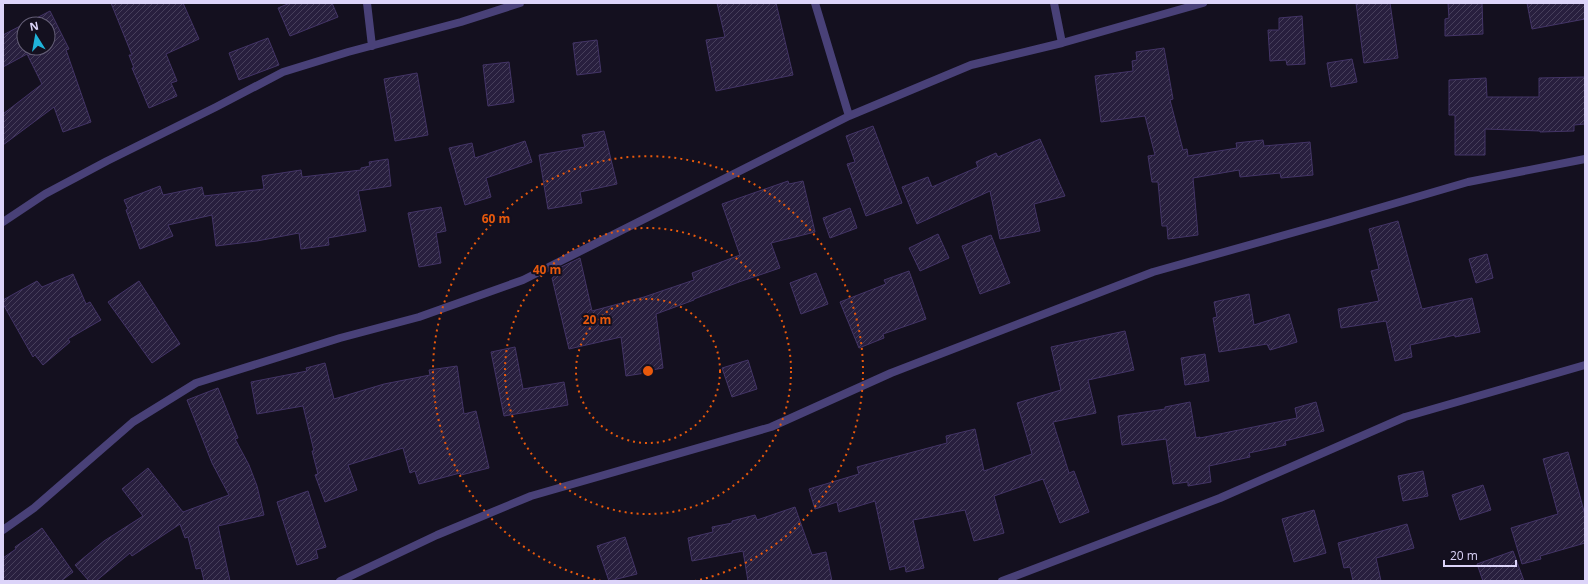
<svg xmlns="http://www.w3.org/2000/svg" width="1588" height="584" font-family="'Open Sans',sans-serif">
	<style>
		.building { fill: url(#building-hatch); stroke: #433466 }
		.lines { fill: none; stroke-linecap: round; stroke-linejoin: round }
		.minor { stroke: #494178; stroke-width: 8 }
		.ring { fill: none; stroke: #e8590c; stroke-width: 2; stroke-dasharray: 2 4 }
		.centre { fill: #e8590c; stroke: #14101f; stroke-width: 2 }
		.ring-label { font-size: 12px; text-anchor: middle; font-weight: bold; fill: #e8590c; stroke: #14101f; stroke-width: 4; stroke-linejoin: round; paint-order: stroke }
	</style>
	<defs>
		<pattern id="building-hatch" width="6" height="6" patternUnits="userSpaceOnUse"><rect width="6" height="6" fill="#281f3e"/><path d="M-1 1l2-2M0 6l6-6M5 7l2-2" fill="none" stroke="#473f5b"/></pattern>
	</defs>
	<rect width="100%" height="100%" fill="#14101f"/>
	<path class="building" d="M111 3H183L199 39 166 54 177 81 171 83 177 96 149 108 132 68H134L129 55H132Z
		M290 3H332L338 17 290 36 278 8Z
		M717 3H776L793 75 716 91 706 40 725 37Z
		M1356 3H1390L1398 58 1364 63Z
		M1448 3H1482L1483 34 1445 36V19L1449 18Z
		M1527 3H1585V19L1532 29Z
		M50 11 69 49 66 50 91 122 63 132 54 107 3 145V114L42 84 27 54 3 67V35L24 24V48H48V24H25Z
		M1302 16 1305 64 1287 65 1286 60 1270 61 1268 30H1279V18Z
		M268 38 279 65 239 80 229 53Z
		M597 40 601 72 577 75 573 43Z
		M1164 48 1173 99 1170 100 1183 150 1187 149 1188 156 1237 148 1236 143 1263 140 1264 146 1310 142 1313 175 1281 178 1280 173 1240 177 1239 170 1193 178 1198 235 1168 239 1167 226H1162L1158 182H1152L1148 156 1155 155 1145 116 1101 122 1095 76 1133 71 1132 61 1137 60 1136 52Z
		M1352 59 1357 82 1331 87 1327 63Z
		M509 62 514 102 488 106 483 65Z
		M417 73 428 135 395 141 384 79Z
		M1585 77V124L1574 125V131L1540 132V131L1485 129V155H1455V115H1449V80L1486 78 1487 97H1539V78Z
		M873 126 902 203 866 216 847 164 855 162 846 136Z
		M604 131 617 184 580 192 582 203 548 209 539 155 585 147 582 135Z
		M1040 139 1065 196 1034 204 1040 231 1000 239 990 191 917 224 902 187 928 177 932 187 978 167 976 162 996 153 998 157Z
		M525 141 532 162 486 178 491 197 465 205 449 148 472 143 475 158Z
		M388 159 391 186 358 191 366 231 328 238 329 245 301 249 299 233 257 241 216 246 212 215 168 225 173 236 140 249 126 210 128 209 124 200 160 186 163 195 202 187 204 196 264 189 262 176 301 170 302 177 361 170V168L370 166 369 162Z
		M788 181 789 184 803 181 815 232 771 243 780 268 739 282 694 299V300L656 314 663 368 652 370V372L626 376 621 337 569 349 552 278 554 277 553 271 580 258 592 311 644 297 694 280 692 273 740 255 722 204Z
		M441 207 446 231 436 233 441 263 419 267 408 213Z
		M850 208 857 228 830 238 823 218Z
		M1398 221 1422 309 1472 298 1480 332 1455 337V335L1410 345 1412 357 1395 361 1386 321 1341 328 1338 309 1379 301 1371 271 1379 269 1369 229Z
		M938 234 949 258 920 271 909 248Z
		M991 235 1010 283 980 294 962 246Z
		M1487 254 1493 278 1476 283 1469 259Z
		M909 271 926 319 883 334 884 338 859 348 840 302 886 284 884 280Z
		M816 273 828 304 801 314 790 283Z
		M73 274 86 304 90 302 101 320 68 339 70 342 43 365 35 355 33 357 3 304V300L37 281 42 287Z
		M139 281 180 344 152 363 108 302Z
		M1249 294 1254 325 1289 314 1297 342 1270 350 1267 344 1219 352 1213 318 1217 317 1214 302Z
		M1125 331 1134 370 1088 380 1096 413 1053 422 1069 473 1074 471 1089 512 1060 523 1043 479 994 496 1004 533 974 541 965 510 913 520 924 568 906 572 905 566 890 570 875 501 839 512 837 502 815 509 809 489 859 474 857 467 947 443 946 436 975 429 984 471 1032 454 1017 403 1061 390 1051 347Z
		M515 347 523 389 564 382 568 405 504 416 491 352Z
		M1205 354 1209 381 1185 385 1181 358Z
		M748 360 757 389 732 397 722 368Z
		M325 363 334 399 384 384 430 375 429 370 457 366 464 414 476 411 489 468 461 475 460 473 419 484 415 471 410 473 403 448 348 465 357 490 325 502 315 475 318 474 312 451H314L303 406 257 414 251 382 307 371 306 368Z
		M218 388 238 438 235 439 249 465 257 486 264 515 218 526 230 581H204L201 568 196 569 188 537 185 538 180 524 132 556 130 553 96 581H89L75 565 104 541 143 516 122 489 148 468 183 512 229 495 212 463 187 400Z
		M1190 402 1196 438 1200 437V438L1297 418 1295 408 1316 402 1324 431 1285 441 1286 445 1249 453 1250 457 1209 466 1211 482 1188 486V482L1173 484 1166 439 1122 445 1118 416 1165 409V407Z
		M1568 452 1585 515V543L1540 556 1541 559 1522 564 1511 528 1558 514 1543 459Z
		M1423 471 1428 496 1403 501 1398 476Z
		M1483 485 1491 510 1460 520 1452 495Z
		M308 491 326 547 316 550 318 558 297 565 277 502Z
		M795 507 812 555 826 552 832 581H748L743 551 692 561 688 538 713 532 712 527 732 523V521L755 515 757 520Z
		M1314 510 1326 553 1294 562 1282 519Z
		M1407 524 1414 548 1376 558 1381 581H1353L1350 567 1344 568 1338 543Z
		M42 528 73 572 61 581H3V558L16 549 15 547Z
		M625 537 637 574 609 581 597 546Z
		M1513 551 1524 581H1483L1477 564Z"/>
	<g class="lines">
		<path class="minor" d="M367 3 372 46
			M815 3 849 116
			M1054 3 1062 43
			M3 222 45 194 107 161 216 107 283 72 348 52 461 22 520 3
			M3 530 34 508 133 422 196 383 340 338 419 317 523 280 849 116 971 65 1062 43 1203 3
			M340 581 437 535 531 496 771 427 891 373 1153 272 1331 222 1468 182 1585 159
			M1002 581 1220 498 1405 417 1585 365"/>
	</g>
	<g class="ring">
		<circle cx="648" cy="371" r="72"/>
		<circle cx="648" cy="371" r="143"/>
		<path d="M601 581A215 215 0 1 1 695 581"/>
	</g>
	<circle cx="648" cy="371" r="6" class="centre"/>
	<g class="ring-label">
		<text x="496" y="223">60 m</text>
		<text x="547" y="274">40 m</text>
		<text x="597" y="324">20 m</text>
	</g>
	<rect width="1588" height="584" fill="none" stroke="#dcd4f9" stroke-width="8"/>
	<g transform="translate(36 36) rotate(349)"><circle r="19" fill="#14101f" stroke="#645e76"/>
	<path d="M0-3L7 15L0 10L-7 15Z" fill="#1fb3da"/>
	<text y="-6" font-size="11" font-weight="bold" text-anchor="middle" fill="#dcd4f9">N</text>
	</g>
	<path d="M1444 560v6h72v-6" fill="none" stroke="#dcd4f9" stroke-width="2"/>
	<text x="1450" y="560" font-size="12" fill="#dcd4f9" stroke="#14101f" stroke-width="3" paint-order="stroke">20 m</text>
</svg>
